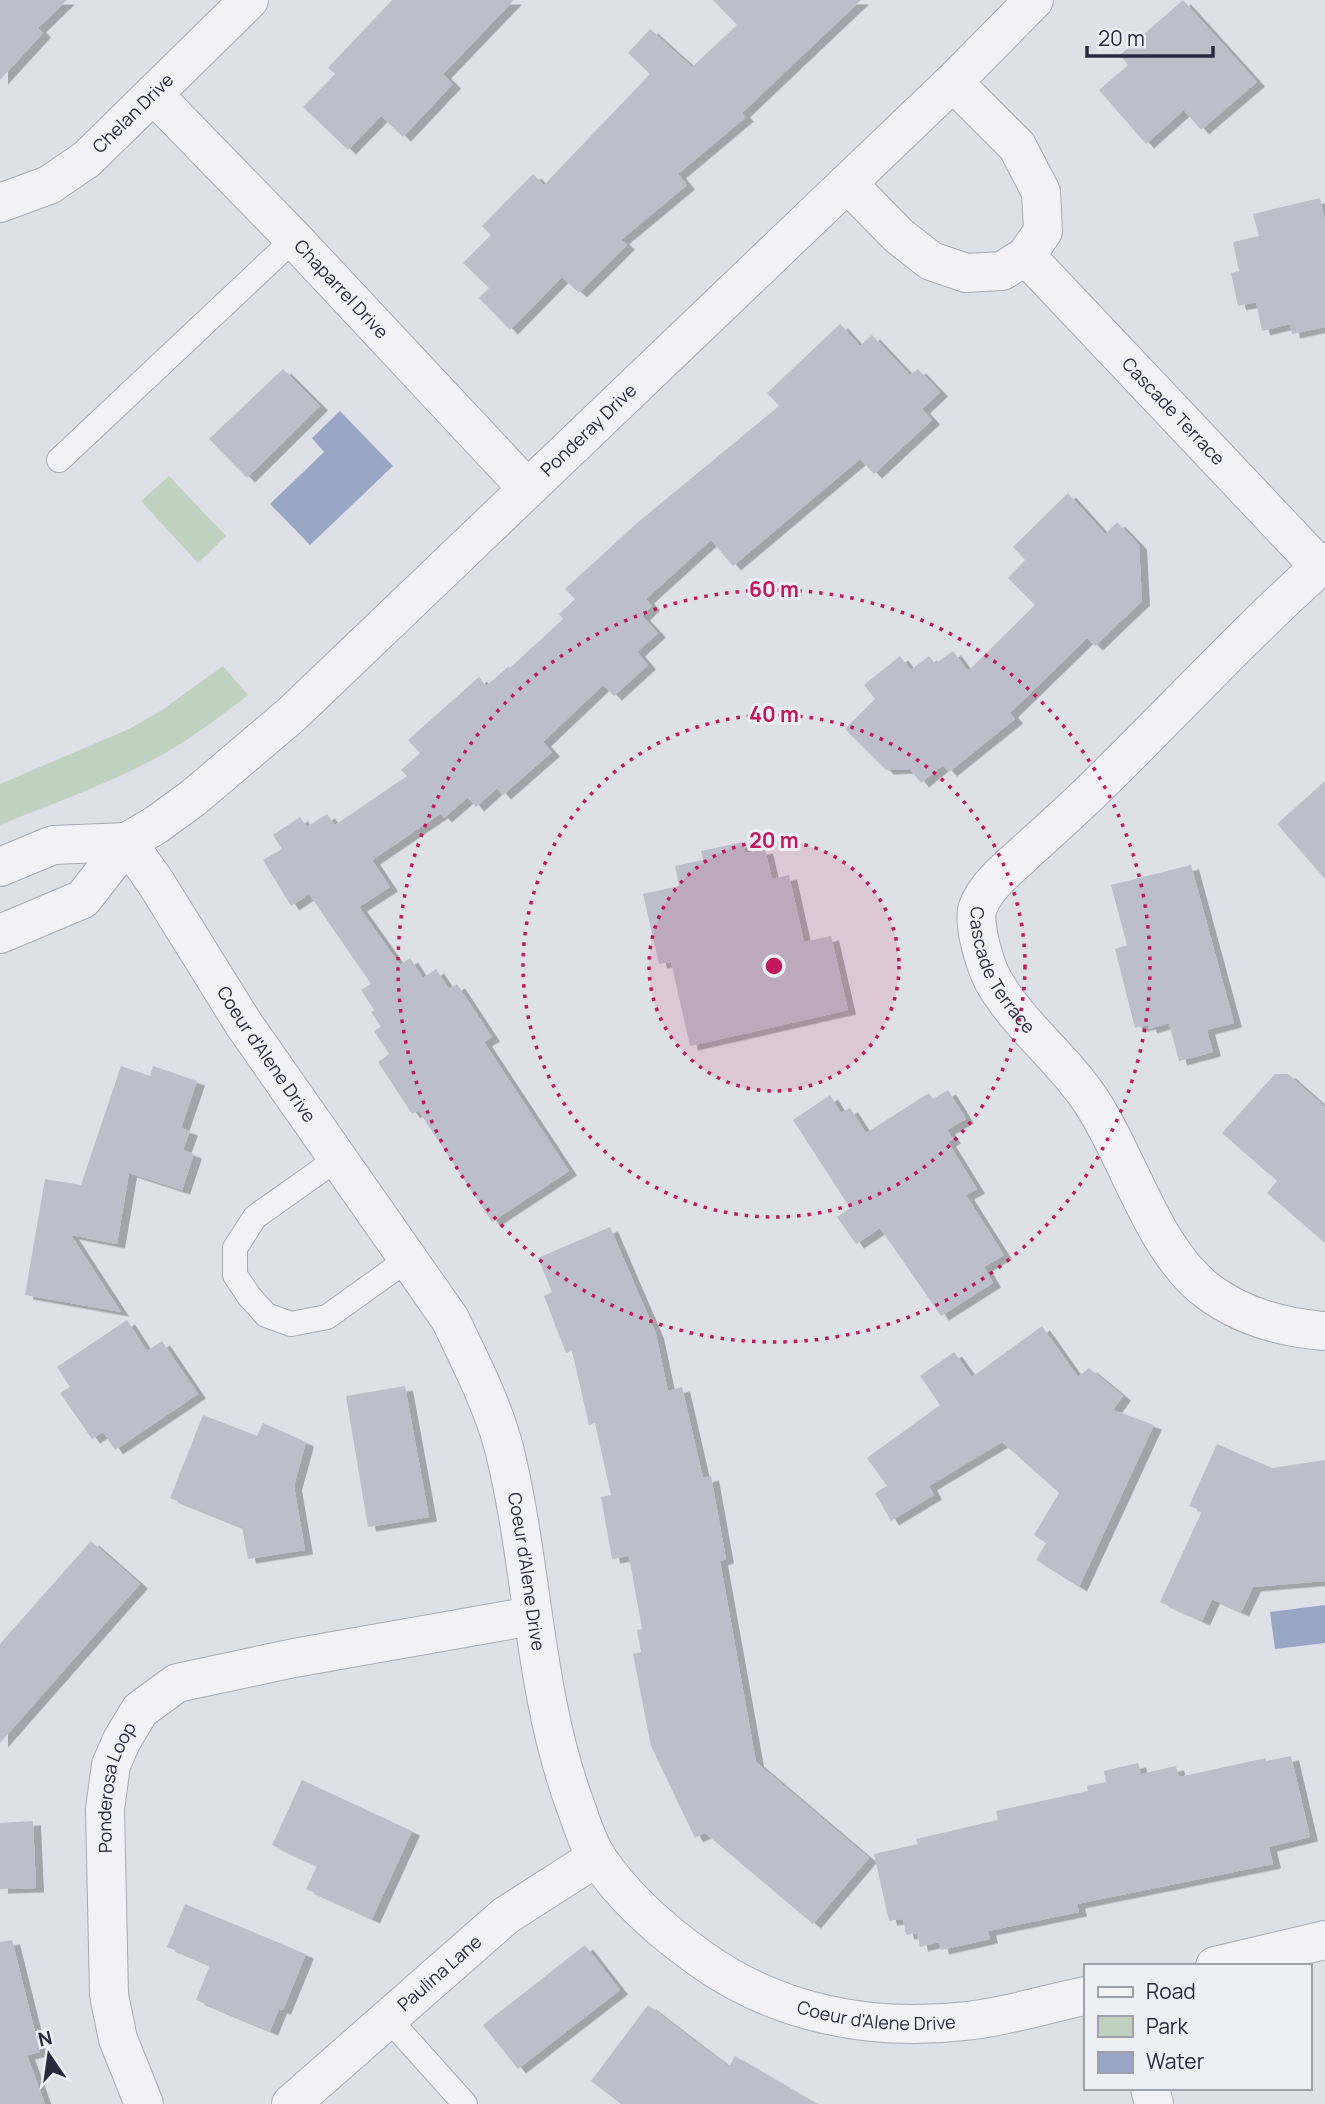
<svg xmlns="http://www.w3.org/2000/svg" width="1325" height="2104" font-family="Manrope,sans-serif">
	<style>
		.green { fill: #c0d1bf }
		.water { fill: #9aa6c6 }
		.building { fill: #bcbeca; filter: url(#shadow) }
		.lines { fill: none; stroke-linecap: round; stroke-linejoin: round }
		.lane-casing { stroke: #a7aab4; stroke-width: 26 }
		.street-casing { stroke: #a7aab4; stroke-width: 40 }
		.lane { stroke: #f1f1f6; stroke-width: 24 }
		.street { stroke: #f1f1f6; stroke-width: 38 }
		.ring { fill: none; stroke: #c2185b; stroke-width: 3.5; stroke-dasharray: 3.5 7 }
		.labels { text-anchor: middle; stroke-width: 6; stroke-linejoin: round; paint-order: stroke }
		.street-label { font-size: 18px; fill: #282b3d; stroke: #edeff5 }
		.centre { fill: #c2185b; stroke: #edeff5; stroke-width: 3.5 }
		.ring-label { font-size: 21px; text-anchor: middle; font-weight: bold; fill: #c2185b; stroke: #edeff5; stroke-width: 6; stroke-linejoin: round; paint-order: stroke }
	</style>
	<defs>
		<filter id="shadow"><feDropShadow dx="8" dy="4.5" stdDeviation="0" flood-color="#0004"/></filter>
	</defs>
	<rect width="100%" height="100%" fill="#dee0e7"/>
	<path class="green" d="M169 476 226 536 198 563 141 501Z
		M223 666 248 695C226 712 205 728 182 743 126 778 61 800 0 825V784L129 729 162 710Z"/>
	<path class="water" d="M340 411 393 466 310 545 270 504 324 452 312 438Z
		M1325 1605V1643L1275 1649 1270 1612Z"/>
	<path class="building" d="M0 0H67L38 28 43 33 0 80Z
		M392 0H514L443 74 453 84 403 137 381 116 348 150 303 107 335 74 328 68Z
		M713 0H861L742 113 746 117 678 174 687 185 621 240 627 245 579 293 562 277 510 330 479 298 489 288 463 263 491 235 482 226 533 174 544 185 650 74 628 53 650 29 692 67 737 25Z
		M1183 0 1257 82 1201 130 1184 110 1146 144 1099 90 1128 65 1120 55Z
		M1320 198 1325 220V327L1292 334 1290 324 1262 331 1256 302 1238 306 1231 273 1239 271 1233 242 1259 236 1253 214Z
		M840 324 860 346 872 335 910 375 918 369 940 392 922 409 932 420 874 474 860 459 733 566 711 540 646 599 652 606 642 616 658 633 637 652 648 665 614 696 603 685 543 742 552 752 503 795 497 788 476 807 468 797 444 818 440 814 372 860 390 887 359 907 400 965 410 958 423 978 436 969 449 989 457 984 492 1037 484 1042 569 1171 492 1222 418 1110 412 1114 378 1062 389 1054 374 1031 381 1027 371 1012 374 1010 361 990 371 984 309 894 291 906 263 860 282 849 273 835 300 817 307 827 327 814 335 825 407 776 401 770 420 753 408 740 479 677 486 686 509 666 510 668 563 619 559 614 575 599 565 589 637 523 779 406 767 393Z
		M283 369 320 406 247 478 209 439Z
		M1068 493 1105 534 1117 522 1139 545 1142 601 1095 646 1087 638 1010 713 1015 719 949 772 943 765 921 783 910 769 886 770 845 729 875 699 864 685 900 656 911 670 929 656 935 664 953 651 968 671 1035 605 1008 578 1025 560 1013 547Z
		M1325 781V879L1277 824Z
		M743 842 745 853 765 849 772 879 789 875 804 942 831 936 848 1010 690 1046 671 962 659 964 643 894 679 886 675 866 703 860 701 851Z
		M1191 865 1234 1023 1207 1030 1213 1052 1179 1061 1169 1023 1149 1029 1148 1025 1135 1028 1115 949 1127 945 1111 885Z
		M121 1066 150 1076 153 1066 197 1081 181 1128 190 1131 183 1150 194 1154 182 1190 129 1173 117 1244 71 1235 121 1312 25 1295 45 1179 81 1185Z
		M1275 1074H1288L1325 1107V1243L1267 1193 1277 1181 1222 1133Z
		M948 1090 966 1119 947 1130 953 1139 948 1142 977 1189 966 1195 1004 1255 984 1267 993 1283 941 1316 880 1228 856 1244 837 1217 850 1208 793 1120 830 1095 841 1113 850 1108 866 1133 929 1093 933 1099Z
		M610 1227 656 1334 668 1391 682 1387 703 1478 711 1476 726 1559 720 1561 756 1762 869 1858 813 1924 705 1833 695 1838 651 1746 633 1654 641 1652 637 1630 642 1629 629 1556 612 1559 601 1497 611 1495 595 1423 589 1425 572 1351 566 1353 544 1296 552 1292 538 1258Z
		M127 1320 147 1351 162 1341 198 1394 115 1450 103 1432 92 1439 60 1393 70 1387 57 1367Z
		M1042 1326 1078 1377 1089 1368 1123 1396 1113 1410 1154 1425 1079 1587 1036 1560 1046 1543 1034 1535 1059 1493 1002 1442 929 1486 934 1495 891 1521 875 1493 887 1486 867 1458 940 1405 920 1376 954 1352 972 1377Z
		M405 1386 429 1517 368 1527 346 1396Z
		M203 1415 257 1436 263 1423 306 1442 294 1486 305 1550 248 1559 242 1527 170 1498Z
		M1217 1444 1272 1468 1325 1460V1581L1253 1587 1241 1612 1212 1599 1202 1621 1160 1602 1202 1511 1189 1506Z
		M91 1541 140 1584 0 1743V1644Z
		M1291 1756 1310 1837 1269 1847 1273 1864 1077 1904 1079 1912 988 1931 990 1939 941 1950 939 1942 920 1947 917 1933 906 1935 903 1919 889 1921 874 1854 918 1844 916 1839 998 1820 996 1811 1088 1791 1087 1786 1106 1782 1104 1771 1138 1763 1141 1774 1176 1766 1179 1777 1266 1758V1761Z
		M302 1780 412 1831 372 1919 306 1889 317 1866 272 1845Z
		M33 1821 36 1888 0 1889V1823Z
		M185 1904 306 1954 283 2010 279 2009 270 2031 196 2000 210 1965 167 1947Z
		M12 1940 40 2052 27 2055 45 2104H0V1942Z
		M585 1945 620 1990 518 2069 483 2025Z
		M648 2005 729 2067 735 2056 817 2104H621L591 2081Z"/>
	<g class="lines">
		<defs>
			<path id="lane" d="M59 460 294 239
				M337 1159 255 1217 235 1248V1275L249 1296 266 1315 291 1324 327 1317 408 1259
				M388 2018 465 2104"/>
			<g id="street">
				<path id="s1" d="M153 94 294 239 527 488"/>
				<path d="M847 183 899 236 931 261 966 273 1002 271 1026 256 1043 231 1041 192 1017 146 953 82"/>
				<path id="s2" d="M0 203 49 185 87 159 249 0"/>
				<path id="s3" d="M1026 256 1320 567"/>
				<path id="s4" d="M1325 562C1246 632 1174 711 1098 785 1075 808 1051 829 1027 851 1010 867 987 884 978 907 972 923 985 965 993 980 1018 1025 1063 1058 1091 1101 1129 1157 1153 1251 1209 1292 1243 1317 1284 1328 1325 1331"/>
				<path id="s5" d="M127 842 156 883 243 1023 450 1319C470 1361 492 1403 504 1448 533 1565 533 1688 574 1802 581 1820 587 1843 598 1859 624 1898 663 1932 701 1959 778 2014 872 2032 966 2021 1005 2017 1046 2004 1085 1996"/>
				<path d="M0 867 53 845 127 842"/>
				<path id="s6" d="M0 934 83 899 127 842 156 825 193 798 291 715 953 82 1034 0"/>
				<path d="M1215 1966 1325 1940"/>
				<path d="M1150 2088 1154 2104"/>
				<path id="s7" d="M144 2104 118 2039 109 1995 105 1809 111 1765 122 1740 140 1710 177 1683 294 1658 532 1616"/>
				<path id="s8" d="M291 2104 505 1916 597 1857"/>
			</g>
		</defs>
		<use href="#lane" class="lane-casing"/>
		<use href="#street" class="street-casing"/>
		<use href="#lane" class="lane"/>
		<use href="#street" class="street"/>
	</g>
	<circle cx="774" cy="966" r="125" fill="#c2185b" fill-opacity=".12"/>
	<g class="ring">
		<circle cx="774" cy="966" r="125"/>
		<circle cx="774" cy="966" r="251"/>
		<circle cx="774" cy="966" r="376"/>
	</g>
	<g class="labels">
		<g class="street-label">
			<text dy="6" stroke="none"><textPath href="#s2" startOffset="163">Chelan Drive</textPath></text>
			<text dy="6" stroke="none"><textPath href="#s1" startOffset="271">Chaparrel Drive</textPath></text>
			<text dy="6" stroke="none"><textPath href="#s3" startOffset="214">Cascade Terrace</textPath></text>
			<text dy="6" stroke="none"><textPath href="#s6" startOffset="782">Ponderay Drive</textPath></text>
			<text dy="6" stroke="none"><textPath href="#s4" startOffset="560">Cascade Terrace</textPath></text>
			<text dy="6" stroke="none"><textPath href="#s5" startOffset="254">Coeur d'Alene Drive</textPath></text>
			<text dy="6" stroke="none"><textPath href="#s5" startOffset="842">Coeur d'Alene Drive</textPath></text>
			<text dy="6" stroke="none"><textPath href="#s7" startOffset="324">Ponderosa Loop</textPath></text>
			<text dy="6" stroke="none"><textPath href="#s8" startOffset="198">Paulina Lane</textPath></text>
			<text dy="6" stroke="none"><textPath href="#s5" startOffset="1472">Coeur d'Alene Drive</textPath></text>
		</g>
	</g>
	<circle cx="774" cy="966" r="10" class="centre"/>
	<g class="ring-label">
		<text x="774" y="597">60 m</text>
		<text x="774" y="722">40 m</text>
		<text x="774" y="848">20 m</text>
	</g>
	<rect x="1084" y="1964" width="228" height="126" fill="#edeff5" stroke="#9ea1ab" stroke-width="2"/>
	<rect x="1098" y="1987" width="35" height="10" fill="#f1f1f6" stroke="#9ea1ab" stroke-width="2"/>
	<text x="1146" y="1999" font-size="21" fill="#282b3d">Road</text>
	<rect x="1098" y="2016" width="35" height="21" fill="#c0d1bf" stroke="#9ea1ab" stroke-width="2"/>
	<text x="1146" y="2034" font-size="21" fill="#282b3d">Park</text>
	<rect x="1098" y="2052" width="35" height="21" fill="#9aa6c6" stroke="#9ea1ab" stroke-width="2"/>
	<text x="1146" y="2069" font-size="21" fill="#282b3d">Water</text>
	<g transform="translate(49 2055) rotate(347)" stroke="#edeff5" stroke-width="5" paint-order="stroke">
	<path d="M0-5L12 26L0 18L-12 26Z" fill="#282b3d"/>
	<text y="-10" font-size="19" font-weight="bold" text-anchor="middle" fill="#282b3d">N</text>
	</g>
	<path d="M1087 46v10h126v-10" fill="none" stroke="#282b3d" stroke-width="3.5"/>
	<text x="1098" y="46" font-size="21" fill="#282b3d" stroke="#edeff5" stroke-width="5" paint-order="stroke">20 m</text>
</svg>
